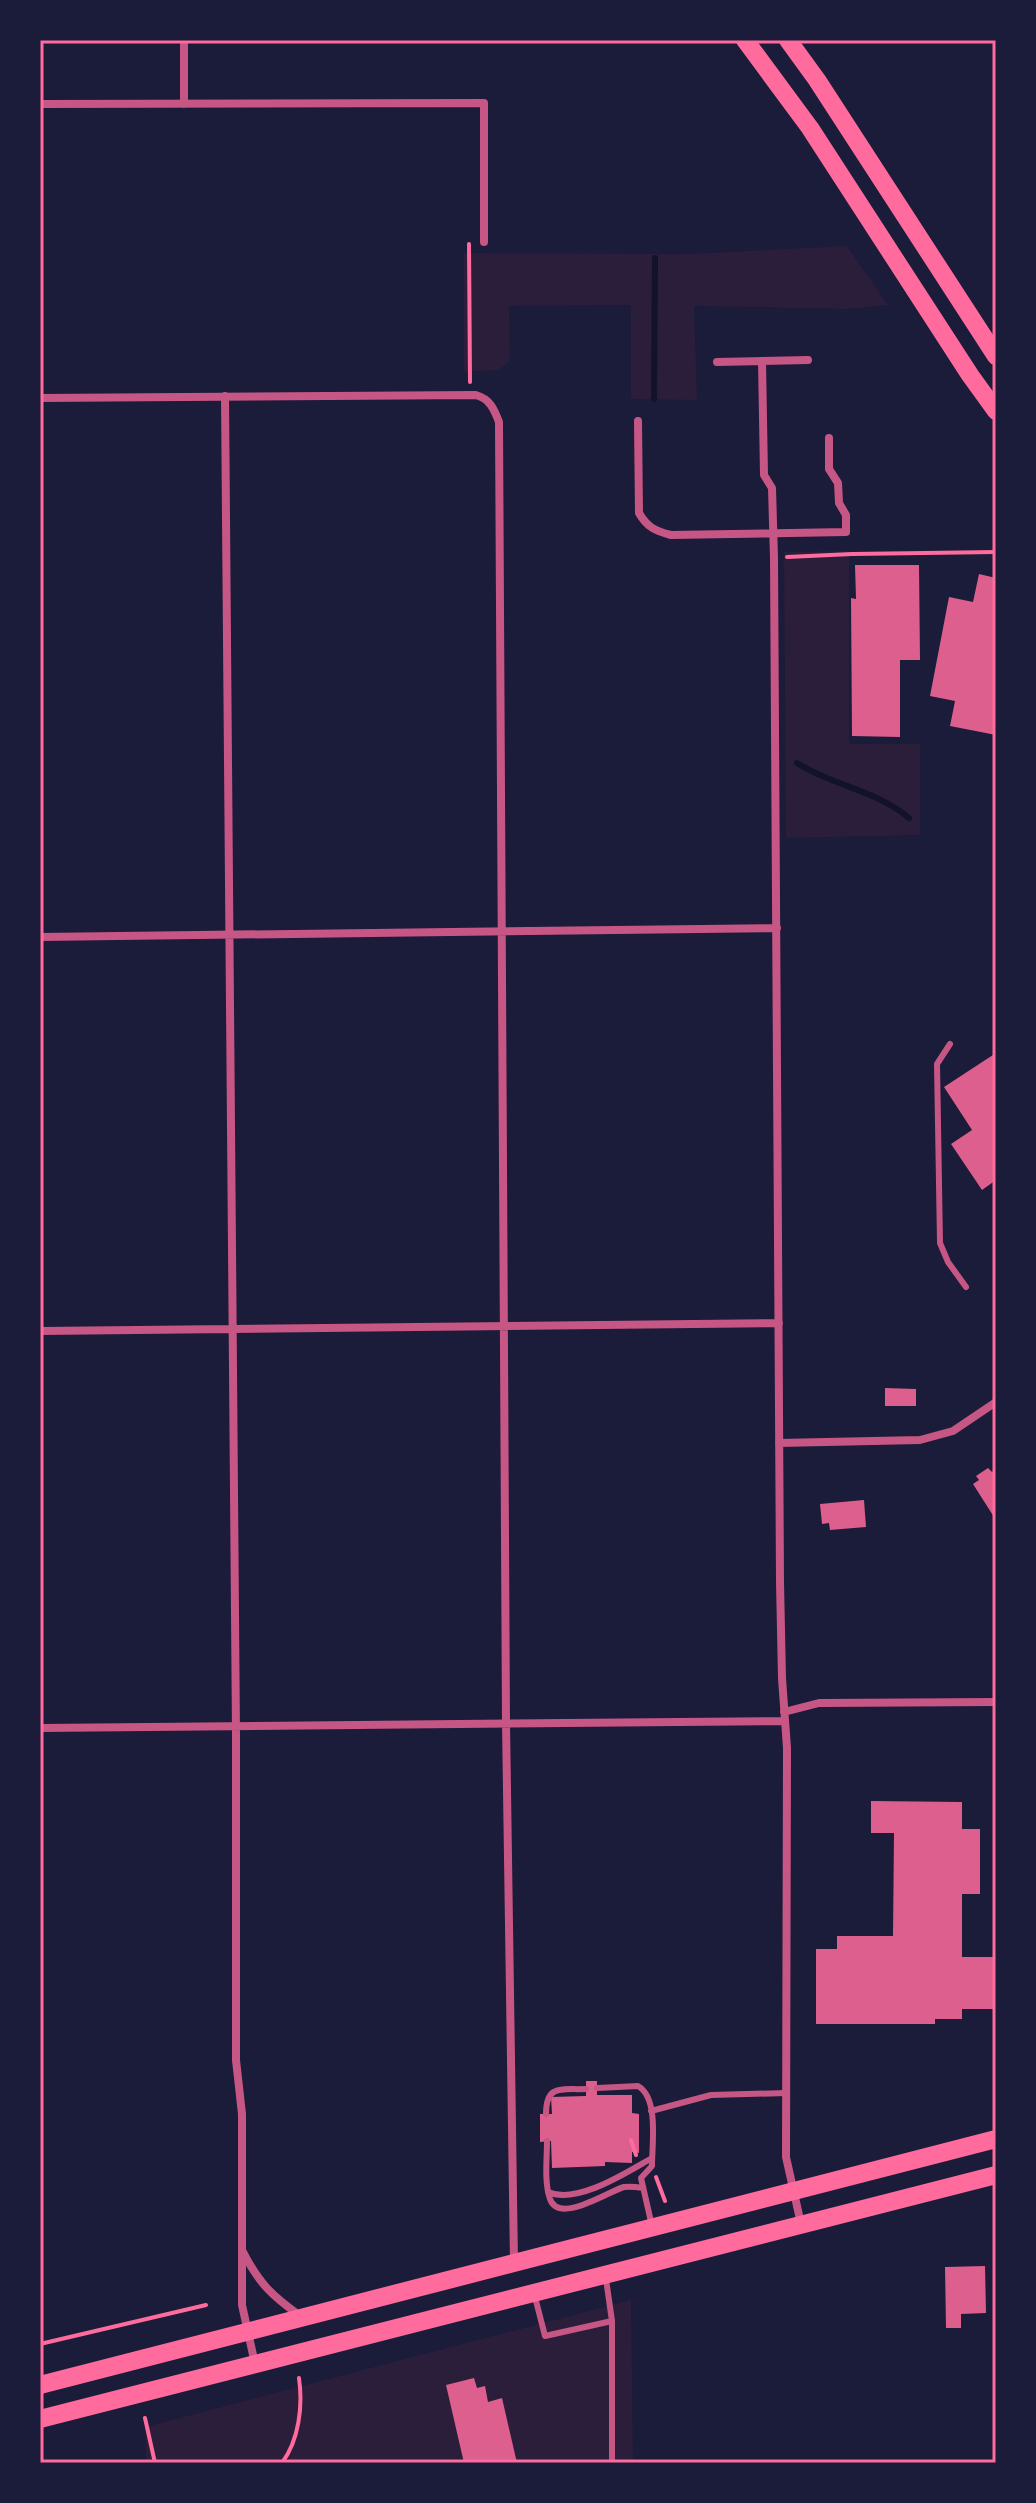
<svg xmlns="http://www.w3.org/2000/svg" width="1036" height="2503" font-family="'Source Sans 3',sans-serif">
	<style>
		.green { fill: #2a1e3b }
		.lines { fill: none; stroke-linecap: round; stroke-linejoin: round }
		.stream { stroke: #12122b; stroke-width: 6 }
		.building { fill: #dd5f8e }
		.path { stroke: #ff6b9d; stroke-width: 4 }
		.service { stroke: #c65784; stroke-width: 6 }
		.minor { stroke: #c65784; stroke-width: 8 }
		.primary { stroke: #ff6b9d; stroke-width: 18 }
		.trunk { stroke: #ff6b9d; stroke-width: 18 }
		.neatline { fill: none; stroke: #ff6b9d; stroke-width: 3 }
	</style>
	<rect width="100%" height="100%" fill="#1b1b3a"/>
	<path class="green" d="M847 246 888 305 848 309 694 306 697 400 631 399V305L509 306 510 361 498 370 464 372V253L690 254Z
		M849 551V744H920V835L786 838 784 552Z
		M631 2300 633 2463H146L145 2427Z"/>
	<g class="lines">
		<path class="stream" d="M654 399 655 258
			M797 763C833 786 876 790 909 818"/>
	</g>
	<path class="building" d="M855 565H919L920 660H900V737L852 736 851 598 856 599Z
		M979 574 996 578V735L950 726 955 701 930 696 949 597 973 602Z
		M996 1053V1180L982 1190 951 1144 972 1130 944 1087Z
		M885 1388 916 1389V1406H885Z
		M988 1468 992 1472 996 1469V1515L994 1517 973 1484 979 1480 976 1476Z
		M864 1500 866 1527 830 1530 829 1523 822 1524 820 1504Z
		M871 1801 962 1802V1829H980V1894H962V1957H996V2009H962V2019H935V2024H816V1949H837V1936H893L894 1833H871Z
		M586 2081H597V2095H632V2113L639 2114V2153L632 2152V2163L605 2162V2166L552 2168 551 2141 540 2142V2114H552L551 2097 586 2096Z
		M993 2226H996V2278H993Z
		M985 2266 986 2313 961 2314V2328H946L945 2267Z
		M474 2378 477 2388 485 2386 488 2402 502 2398 517 2463H464L446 2385Z"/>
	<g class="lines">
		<path class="path" d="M469 244 470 382
			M787 557 852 554 996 552
			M631 2140 636 2155
			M656 2177 665 2201
			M40 2344 206 2305
			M145 2418 155 2463
			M282 2463C299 2440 303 2406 299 2378"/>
		<path class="service" d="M950 1044 937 1064 940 1243 948 1262 966 1287
			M597 2088 638 2086C659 2098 652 2144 652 2166L641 2178 652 2226
			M651 2111 711 2095 786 2093
			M546 2114C546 2084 561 2090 586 2089
			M547 2141C547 2159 544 2182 550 2199 559 2225 609 2191 624 2187 630 2186 637 2187 643 2188
			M548 2192C577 2205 627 2172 652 2158
			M606 2279 612 2321V2463
			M535 2297 545 2336 612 2321"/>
		<path class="minor" d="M184 40V104
			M40 104 484 103V242
			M762 361 764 475 772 488 774 558 780 1582 782 1678 787 1748 786 2157 801 2224
			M717 362 808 360
			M225 396 236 1735V2060L242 2114V2305L255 2364
			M40 398 476 395C490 399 494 409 499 422L506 1723 514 2262
			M638 421 639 513C647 527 655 531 671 535L846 532V515L839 503 838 483 829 469V438
			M40 937 777 928
			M40 1331 779 1323
			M779 1443 920 1440 953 1431 996 1402
			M784 1712 819 1703 996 1702
			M40 1728 785 1721
			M243 2252C259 2283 271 2295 299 2315"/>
		<path class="primary" d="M40 2385 996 2139
			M40 2419 996 2175"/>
		<path class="trunk" d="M745 40 810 128 970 375 996 411
			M788 40 817 80 996 356"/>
	</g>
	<rect width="1036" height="2503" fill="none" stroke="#1b1b3a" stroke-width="84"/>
	<rect x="42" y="42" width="952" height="2419" class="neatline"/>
</svg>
